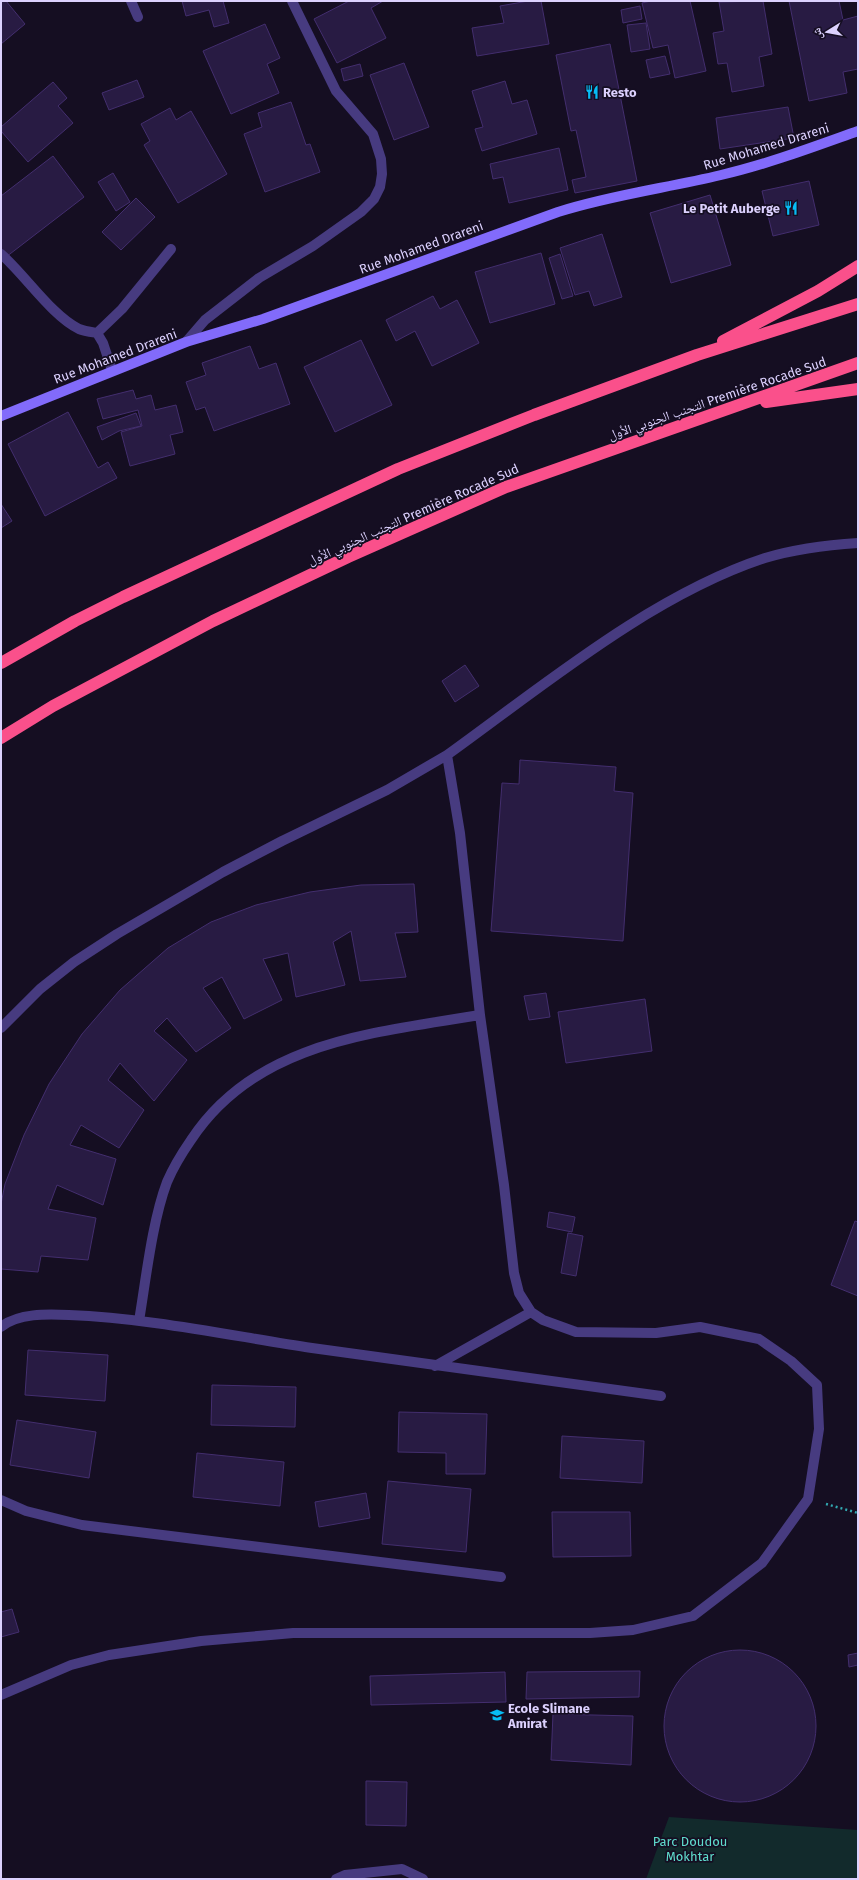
<svg xmlns="http://www.w3.org/2000/svg" width="859" height="1880" font-family="'Fira Sans','Noto Naskh Arabic',sans-serif">
	<style>
		.green { fill: #122a2c }
		.building { fill: #281b43; stroke: #432e6e }
		.lines { fill: none; stroke-linecap: round; stroke-linejoin: round }
		.path { stroke: #32a8b1; stroke-width: 2.5; stroke-dasharray: 2 3; stroke-linecap: butt }
		.lane { stroke: #473b80; stroke-width: 10 }
		.street { stroke: #473b80; stroke-width: 10 }
		.secondary { stroke: #826bfb; stroke-width: 10 }
		.highway { stroke: #fa508b; stroke-width: 12 }
		.labels { text-anchor: middle; stroke-width: 3.5; stroke-linejoin: round; paint-order: stroke }
		.poi-label { font-size: 13px; font-weight: bold; fill: #dcd1fe; stroke: #150e22; text-anchor: start }
		.street-label { font-size: 13px; fill: #dcd1fe; stroke: #150e22 }
		.park-label { font-size: 13px; fill: #5fdccd; stroke: #150e22 }
	</style>
	<rect width="100%" height="100%" fill="#150e22"/>
	<path class="green" d="M669 1817 858 1830V1879H646Z"/>
	<path class="building" d="M1 1H6L25 24 1 44Z
		M182 1H223L229 23 214 27 209 10 186 16Z
		M349 1H383L371 8 386 38 337 63 314 19Z
		M528 1H541L549 44 477 56 472 28 504 23 500 6Z
		M651 1H690L706 71 675 78 668 45 653 48 642 3Z
		M763 1 772 54 759 57 764 86 732 92 727 63 718 64 713 33 724 31 719 2Z
		M789 1H839L843 20 858 16V69L843 72 847 93 809 101Z
		M640 6 642 19 623 23 621 10Z
		M646 23 650 49 631 52 627 25Z
		M265 24 280 58 267 64 279 93 231 114 203 51Z
		M610 44 637 181 575 193 572 180 586 177 576 130 571 131 556 55Z
		M665 56 670 74 650 78 646 60Z
		M404 63 429 127 394 140 370 75Z
		M360 64 363 76 344 81 341 69Z
		M137 80 144 97 109 110 102 93Z
		M505 81 512 104 527 100 537 134 482 151 475 129 483 127 472 91Z
		M53 82 67 98 58 106 73 123 28 162 1 131V127Z
		M291 102 306 145 310 144 320 172 265 192 244 134 262 127 258 113Z
		M788 107 794 138 720 149 716 118Z
		M170 108 176 120 191 111 227 174 178 203 144 145 150 141 141 124Z
		M559 148 568 190 509 203 503 177 493 179 490 164Z
		M53 156 84 197 6 257 1 251V196Z
		M113 173 130 202 116 211 98 182Z
		M809 181 819 225 773 236 762 191Z
		M710 195 731 265 671 283 650 213Z
		M136 198 155 217 121 250 102 232Z
		M602 234 622 297 594 306 589 291 575 295 560 248Z
		M541 253 555 304 490 323 475 272Z
		M560 254 573 296 562 299 549 258Z
		M433 296 440 309 457 300 479 343 432 366 415 331 396 341 386 320Z
		M361 340 392 405 335 432 304 367Z
		M250 346 259 369 276 363 290 404 214 431 205 407 196 410 186 382 206 375 202 363Z
		M133 390 136 399 151 395 155 410 176 405 183 432 170 435 175 454 130 466 121 432 142 426 138 410 103 419 97 399Z
		M68 412 98 468 108 462 117 478 45 516 8 444Z
		M136 413 141 426 119 431 102 440 97 427Z
		M1 504 12 521 1 528Z
		M465 665 479 686 455 702 442 681Z
		M520 760 616 767 614 791 633 793 623 941 491 931 502 783 519 784Z
		M414 884 418 932 395 933 406 977 360 981 351 931 333 942 345 985 296 997 288 953 263 959 282 1000 244 1019 222 977 203 988 231 1028 196 1052 167 1018 154 1031 187 1060 154 1101 120 1063 108 1080 144 1110 119 1148 81 1125 70 1145 116 1159 103 1205 57 1185 48 1209 96 1218 88 1260 41 1256 38 1272 1 1269V1204L5 1184 24 1135 49 1084 82 1034 120 990 168 948 211 922 256 905 310 892 361 885Z
		M546 993 550 1017 529 1020 524 996Z
		M645 999 652 1051 566 1063 558 1012Z
		M549 1212 575 1217 572 1232 547 1227Z
		M855 1221 858 1222V1296L831 1285Z
		M568 1233 583 1236 576 1276 561 1273Z
		M28 1350 108 1355 105 1401 25 1395Z
		M212 1385 296 1387 295 1427 211 1425Z
		M399 1412 487 1414 485 1474H446V1453L398 1452Z
		M17 1420 96 1432 89 1478 10 1465Z
		M562 1436 644 1441 642 1483 560 1478Z
		M197 1453 284 1462 280 1506 193 1497Z
		M388 1481 471 1489 466 1552 382 1544Z
		M366 1493 370 1518 319 1527 315 1502Z
		M552 1512H630L631 1556 553 1557Z
		M12 1609 19 1632 1 1637V1612Z
		M664 1726a76 76 0 1 1 152 0a76 76 0 1 1-152 0Z
		M858 1653V1665L849 1667 848 1655Z
		M640 1671 639 1697 526 1699 527 1672Z
		M505 1672 506 1702 371 1705 370 1676Z
		M553 1714 633 1716 631 1765 551 1760Z
		M366 1781 407 1782 406 1826 366 1825Z"/>
	<g class="lines">
		<path class="path" d="M826 1504 858 1513"/>
		<path class="lane" d="M131 1 138 17
			M336 1879 345 1875 402 1869 423 1879"/>
		<path class="street" d="M1 254C25 275 52 316 79 329 84 331 91 332 97 333L103 343 112 370
			M97 333 122 309 171 249
			M186 342 205 320 259 278 313 246 361 212 374 199 380 187 382 174 381 159 373 134 336 91 292 1
			M1 1028 40 989 74 962 117 934 223 872 282 841 387 790 447 755
			M139 1321C146 1279 152 1222 167 1182 173 1168 182 1153 191 1140 256 1041 374 1033 480 1015
			M1 1327C18 1313 47 1314 69 1315 149 1318 232 1336 312 1348 428 1365 545 1379 661 1396
			M435 1366 531 1312
			M1 1500 26 1511 82 1525 501 1577
			M1 1695 71 1665 109 1655 201 1641 293 1633H590L633 1630 693 1616 762 1563 808 1499 819 1429 817 1385 791 1361 759 1339 700 1327 656 1333 576 1332 543 1320 531 1312 519 1293 514 1273 504 1185 480 1015 460 833 447 755C543 686 652 595 765 558 795 549 827 545 858 543"/>
		<path class="secondary" d="M1 416 186 342 263 319 558 212C611 195 667 188 721 175 768 164 813 147 858 131"/>
		<path class="highway" d="M723 341 818 291 858 266
			M766 402 858 389
			M1 663 75 621 123 597 398 469 534 415 697 355 858 304
			M1 738 53 706 213 621 348 557 506 487 858 363"/>
	</g>
	<defs>
		<symbol id="restaurant-bare" viewBox="-9 -9 18 18"><path d="M-5-6h1v4h1v-4h1v4h1v-4h1v5L-1.5 .5V6h-2V.5L-5-1ZM5-6V6H3V1.5H1.5Q1.5-4 5-6Z" fill="#07bcf4" stroke="#150e22" stroke-width="2.5" paint-order="stroke"/></symbol>
		<symbol id="school-bare" viewBox="-9 -9 18 18"><path d="M0-5L7-2L0 1L-7-2ZM-4 1L0 2.5L4 1V4Q0 6-4 4Z" fill="#07bcf4" stroke="#150e22" stroke-width="2.5" paint-order="stroke"/></symbol>
	</defs>
	<g fill-rule="evenodd">
		<use href="#restaurant-bare" x="582" y="82" width="20" height="20"/>
		<use href="#restaurant-bare" x="781" y="198" width="20" height="20"/>
		<use href="#school-bare" x="487" y="1705" width="20" height="20"/>
	</g>
	<g class="labels">
		<g class="poi-label">
			<text x="603" y="97">Resto</text>
			<text x="780" y="213" text-anchor="end">Le Petit Auberge</text>
			<text x="508" y="1713">Ecole Slimane<tspan x="508" dy="15">Amirat</tspan></text>
		</g>
		<g class="street-label">
			<text transform="translate(766 146) rotate(-17)" y="5">Rue Mohamed Drareni</text>
			<text transform="translate(421 247) rotate(-20)" y="5">Rue Mohamed Drareni</text>
			<text transform="translate(115 356) rotate(-21)" y="5">Rue Mohamed Drareni</text>
			<text transform="translate(717 398) rotate(-19)" y="5">التجنب الجنوبي الأول Première Rocade Sud</text>
			<text transform="translate(413 514) rotate(-24)" y="5">التجنب الجنوبي الأول Première Rocade Sud</text>
		</g>
		<g class="park-label">
			<text x="690" y="1846">Parc Doudou<tspan x="690" dy="15">Mokhtar</tspan></text>
		</g>
	</g>
	<rect width="859" height="1880" fill="none" stroke="#dcd1fe" stroke-width="4"/>
	<g transform="translate(827 32) rotate(259)" stroke="#150e22" stroke-width="3" paint-order="stroke">
	<path d="M0-3L7 15L0 10L-7 15Z" fill="#dcd1fe"/>
	<text y="-6" font-size="11" font-weight="bold" text-anchor="middle" fill="#dcd1fe">ش</text>
	</g>
</svg>
